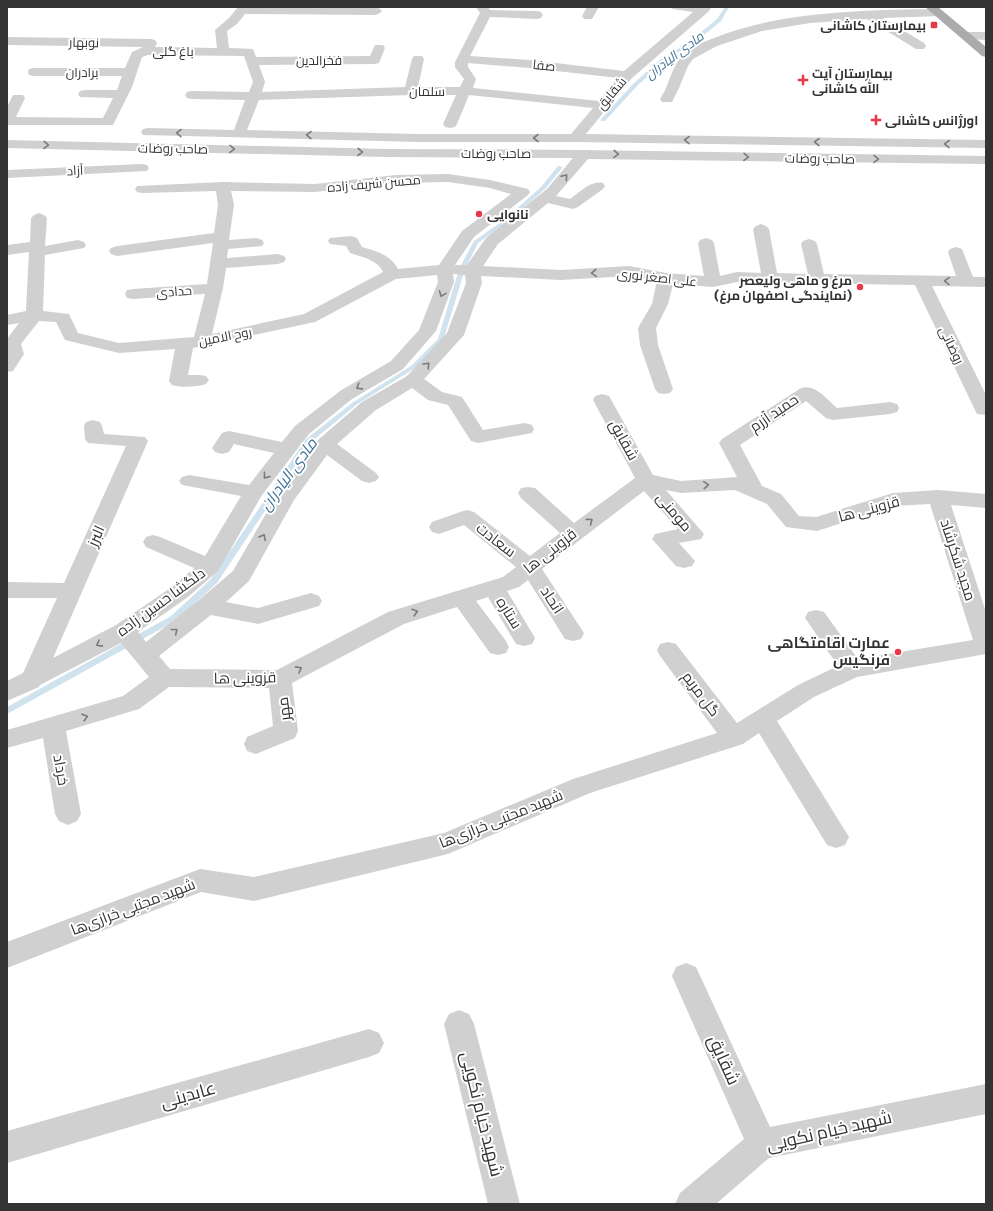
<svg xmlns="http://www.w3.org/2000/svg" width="993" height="1211" font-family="Commissioner,Cairo,sans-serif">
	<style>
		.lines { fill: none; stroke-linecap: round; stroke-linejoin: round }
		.stream { fill: #cfe2ee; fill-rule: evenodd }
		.minor { fill: #d0d0d0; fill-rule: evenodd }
		.major { fill: #ababab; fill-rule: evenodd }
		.oneway { stroke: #7a7a7a }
		.poi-dot { fill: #e63946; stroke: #fff; stroke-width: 1.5 }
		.labels { text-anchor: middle; stroke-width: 4; stroke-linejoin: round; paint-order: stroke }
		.far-poi-label { font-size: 13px; font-weight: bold; fill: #333; stroke: #fff; text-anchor: start }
		.far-street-label { font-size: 13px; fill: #333; stroke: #fff }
		.far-water-label { font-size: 13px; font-style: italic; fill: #3f7597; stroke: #fff }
		.street-label { font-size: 15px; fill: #333; stroke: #fff }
		.poi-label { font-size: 15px; font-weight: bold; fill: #333; stroke: #fff; text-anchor: end }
		.water-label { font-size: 16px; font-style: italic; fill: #3f7597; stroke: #fff }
		.near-street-label { font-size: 18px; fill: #333; stroke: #fff }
	</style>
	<rect width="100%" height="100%" fill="#fff"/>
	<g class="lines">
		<path class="stream" d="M725 7H729L721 21 693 44 664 62 638 85 605 121H601V119L634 83 660 60 689 42 717 19Z
			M558 166 563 167 545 189 508 222 478 243 465 269 443 341 415 368 356 405 310 443 217 583 177 620 7 714V707L171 616 211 579 306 439 352 403 411 366 438 339 459 269 474 241 504 220 541 187Z"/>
		<path class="minor" d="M238 7H376L380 9 382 11 380 13 376 15 245 14 237 24 227 31 229 48 253 49 256 57 370 56 375 45H383L385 48 379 63 375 64 259 65 265 82 262 92 405 87 412 59 414 56H422L424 59 418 87H460L464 79 455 67V62L480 13 476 7H488L490 10 537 11 541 12 543 15 541 18 537 19 490 17 470 56 530 60 624 71 693 12 673 9 671 7H712L708 12 632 78 586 134 986 140V148L575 142H419L143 135 141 132 143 129 148 128 234 130 245 100 192 99 187 98 185 95 187 92 192 91 249 92 253 82 244 56 148 55 142 57 132 87 113 125H7V107L13 95H23L25 98 16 117 103 118 113 98 80 97 78 94 80 91 85 90H117L122 76H34L29 75 28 72 29 69 34 68H125L132 52 143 47 7 45V37L151 39 155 40 157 43 155 47 217 48 215 30 229 18ZM468 63 530 68 618 78 599 101 473 88 476 79 468 67ZM411 95H456L443 124 445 127 450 128 455 127 457 124 469 95 593 108 571 134H419L247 130 259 100Z
			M587 7H599L592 19H584L582 16Z
			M938 9 942 10 944 13 942 16 883 18 924 43 926 46 924 49H916L867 19 810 23 762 31 717 46 693 59 688 66 679 88 672 102H662L660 99C670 85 671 66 684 54 692 46 704 42 714 38 781 11 866 10 938 9Z
			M967 32H986V40L963 39 961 36 963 33Z
			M7 140 387 149 584 150 986 156V164L588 159 556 196 570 199C580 192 591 180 603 183L605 186 603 189 578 207 573 209 548 203 498 244 483 266 561 270 629 266 666 273 704 276 698 243 700 240 706 238 712 240 714 243 720 276 737 272 761 273 753 229 756 226 761 224 766 226 769 229 777 273 808 274 801 244 803 241 809 239 815 241 817 244 824 274 956 276 948 252 950 249 956 247 962 249 973 277H986V287L932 286 986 395V415L977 414 975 410 915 285 737 282 713 287 673 284 668 304 656 328 658 345 673 389 670 393 664 394 658 393 655 389 640 345 638 328 652 304 657 281 629 276 561 280 481 276 482 283 464 335 424 379 442 392 462 397 483 430 525 423 532 425 534 429 532 433 478 443 471 441 448 405 428 400 412 388 376 410 337 444 376 473 379 477 376 481 369 483 362 481 327 455 294 500 249 581 226 602 258 608 311 593 319 596 322 601 319 606 258 624 211 615 159 656 170 669 277 670 388 612 503 577 516 567 464 525 439 534 432 532 429 527 432 522 460 512 467 510 474 512 530 556 560 533 521 498 518 493 521 488 528 487 535 488 574 523 635 478 593 400 595 396 602 394 609 396 653 475 681 481 737 477 719 443 722 439 801 388C816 384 826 399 837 408L890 402 897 404 899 408 897 412 890 414 833 420 826 418 806 401 740 445 762 486 781 494 799 516 816 517 893 493 938 490 986 494V508L951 505 986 612V654L857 677 814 697 777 721 849 837 845 845 836 848 827 845 759 733 743 744 590 793 448 854 254 901 201 892 7 968V942L200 869 254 877 444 833 573 779 717 733 660 656 657 650 660 644 668 642 676 644 737 723 798 685 838 666 805 618 808 612 816 610 824 612 858 659 973 640 930 504 894 506 817 531 786 527 767 504 735 490 681 493 666 490 704 534 701 539 679 543 695 561 692 566 684 568 676 566 652 539 655 534 678 529 644 491 542 569 584 633 581 639 573 641 565 639 528 580 519 587 507 591 535 638 532 644 524 646 516 644 488 597 476 601 506 641 509 647 506 653 498 655 490 653 457 607 404 624 292 683 298 731 295 738 256 754 247 751 244 744 247 737 273 726 269 688 169 687 139 709 66 731 81 814 77 821 68 825 59 821 55 814 43 738 7 748V730L123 696 149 677 121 643 40 685 39 687 7 701V681L23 673 57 598H7V582L64 583 126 446 88 443 85 439 84 426 86 422 93 420 100 422 102 426 104 434 145 437 148 441 53 658 116 625 172 587 194 568 146 547 143 542 146 537 153 535 160 537 205 556 241 496 182 485 179 481 182 477 189 475 249 485 274 453 234 444 229 452 222 454 215 452 212 448 222 433 229 431 282 442 295 426 340 391 391 361 419 330 438 282 437 275 396 279 315 322 193 348 188 375H200L206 376 209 380 206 384C196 387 182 388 172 385L169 381 175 349 119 353 65 340 56 322 39 321 21 344 24 354 13 371 7 372V339L19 323 7 325V315L26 311 29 252 7 255V245L30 242 31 218 34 215 39 213 44 215 47 218 45 246 78 240 84 242 86 245 84 248 45 255 43 311 69 314 78 333 119 343 194 337 205 294 133 299 127 298 125 294 127 290 133 289 207 284 213 243 117 256 111 254 109 251 111 248 117 246 214 233 218 205 216 191 142 193 137 192 135 189 137 186 223 182 315 184 396 175 448 174 490 180 528 189 530 192 528 195 474 237 455 265H467L486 238 547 189 573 158 387 157 7 148ZM448 182 490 188 511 194 462 231 439 265 398 269C391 255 376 251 362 247L357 238 351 236 330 238 328 241 330 244 346 246 350 253C362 257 378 260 383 272L304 314 212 334 223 288 226 268 278 264 284 262 286 259 284 256 278 254 227 258 228 249 262 246 264 243 262 240 256 238 229 240 234 205 231 191 315 192 396 183ZM453 274 465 275 466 283 447 333 407 376 362 402 318 440 278 493 233 571 199 600 146 642 138 632 188 597 218 571 262 495 309 434 352 399 403 369 436 331 454 282Z
			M142 164 147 165 149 168 147 171 7 178V170Z
			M686 963 696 967 770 1127 986 1084V1114L769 1158 716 1204H675L680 1193 744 1139 672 976 676 967Z
			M459 1010 469 1014 474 1024 520 1204H488L444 1024 449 1014Z
			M369 1029 379 1033 384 1043 379 1053 369 1057 7 1163V1131Z"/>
		<path class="major" d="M925 7H938L986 47V57L982 56Z"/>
	</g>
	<defs><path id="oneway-chevron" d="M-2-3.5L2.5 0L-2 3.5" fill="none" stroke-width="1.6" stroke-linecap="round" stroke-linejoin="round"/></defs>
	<g class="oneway">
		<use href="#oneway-chevron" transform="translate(179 133) rotate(-179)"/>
		<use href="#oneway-chevron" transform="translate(309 135) rotate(-179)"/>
		<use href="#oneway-chevron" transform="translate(536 138) rotate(-180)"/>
		<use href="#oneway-chevron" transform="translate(687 140) rotate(-179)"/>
		<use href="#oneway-chevron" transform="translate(817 142) rotate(-179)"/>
		<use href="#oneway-chevron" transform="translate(947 144) rotate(-179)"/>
		<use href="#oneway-chevron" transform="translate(46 145) rotate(1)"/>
		<use href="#oneway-chevron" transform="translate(232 149) rotate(1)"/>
		<use href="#oneway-chevron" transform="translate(360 152) rotate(2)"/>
		<use href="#oneway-chevron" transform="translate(616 154) rotate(1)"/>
		<use href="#oneway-chevron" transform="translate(746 157) rotate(1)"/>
		<use href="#oneway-chevron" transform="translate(876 159) rotate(1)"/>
		<use href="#oneway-chevron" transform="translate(565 177) rotate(-50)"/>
		<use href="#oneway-chevron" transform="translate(594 273) rotate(177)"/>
		<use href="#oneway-chevron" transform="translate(947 281) rotate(-179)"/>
		<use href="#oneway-chevron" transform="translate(442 294) rotate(111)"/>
		<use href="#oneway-chevron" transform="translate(427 365) rotate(-47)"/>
		<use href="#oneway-chevron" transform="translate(359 387) rotate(148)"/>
		<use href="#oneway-chevron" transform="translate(266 476) rotate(127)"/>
		<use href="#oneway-chevron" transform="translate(706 485) rotate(-4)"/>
		<use href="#oneway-chevron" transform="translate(590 521) rotate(-37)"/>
		<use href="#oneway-chevron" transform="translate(263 537) rotate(-61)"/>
		<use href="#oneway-chevron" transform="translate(415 612) rotate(-17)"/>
		<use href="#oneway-chevron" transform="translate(175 631) rotate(-39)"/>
		<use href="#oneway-chevron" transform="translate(99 644) rotate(152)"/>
		<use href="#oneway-chevron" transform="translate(299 669) rotate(-28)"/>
		<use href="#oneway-chevron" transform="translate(85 717) rotate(-16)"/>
	</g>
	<g class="poi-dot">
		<rect x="930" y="21" width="8" height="8" rx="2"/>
		<path d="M801 74h4v4h4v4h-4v4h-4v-4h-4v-4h4z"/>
		<path d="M874 114h4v4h4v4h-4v4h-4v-4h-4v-4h4z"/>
		<circle cx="479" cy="214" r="4"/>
		<circle cx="860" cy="287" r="4"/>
		<circle cx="898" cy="652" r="4"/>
	</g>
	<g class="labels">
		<g class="far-poi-label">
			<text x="926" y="30" text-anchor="end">بیمارستان کاشانی</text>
			<text x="812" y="78">بیمارستان آیت<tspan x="812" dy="15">الله کاشانی</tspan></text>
			<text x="885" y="125">اورژانس کاشانی</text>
			<text x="487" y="219">نانوایی</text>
			<text x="852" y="285" text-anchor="end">مرغ و ماهی ولیعصر<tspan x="852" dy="15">(نمایندگی اصفهان مرغ)</tspan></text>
		</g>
		<g class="far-street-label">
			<text transform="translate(84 42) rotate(1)" y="5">نوبهار</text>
			<text x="173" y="56">باغ گلی</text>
			<text x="319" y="65">فخرالدین</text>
			<text transform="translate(544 65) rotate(6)" y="5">صفا</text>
			<text x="82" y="77">برادران</text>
			<text x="427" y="96">سلمان</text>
			<text transform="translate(611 93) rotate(-50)" y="5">شقایق</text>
			<text transform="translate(173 148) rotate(1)" y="5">صاحب روضات</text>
			<text x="496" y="158">صاحب روضات</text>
			<text transform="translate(820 158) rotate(1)" y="5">صاحب روضات</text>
			<text transform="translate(75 170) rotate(-3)" y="5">آزاد</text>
			<text transform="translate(374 183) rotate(-5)" y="5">محسن شریف زاده</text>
			<text transform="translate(657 277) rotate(6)" y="5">علی اصغر نوری</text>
			<text transform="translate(174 291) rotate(-4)" y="5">حدادی</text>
			<text transform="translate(225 336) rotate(-11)" y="5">روح الامین</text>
			<text transform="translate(952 345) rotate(64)" y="5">روضاتی</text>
		</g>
		<g class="far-water-label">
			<text transform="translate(674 55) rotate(-37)" y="5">مادی الیادران</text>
		</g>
		<g class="street-label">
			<text transform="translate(774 413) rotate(-34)" y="5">حمید آزرم</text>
			<text transform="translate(624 440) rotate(61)" y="5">شقایق</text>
			<text transform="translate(869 509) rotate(-15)" y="5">قزوینی ها</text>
			<text transform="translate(674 512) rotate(50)" y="5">مومنی</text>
			<text transform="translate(96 536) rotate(-66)" y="5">البرز</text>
			<text transform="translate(496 540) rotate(38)" y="5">سعادت</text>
			<text transform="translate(550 551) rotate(-38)" y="5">قزوینی ها</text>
			<text transform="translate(958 560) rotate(72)" y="5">مجید شکرشاد</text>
			<text transform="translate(552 600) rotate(57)" y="5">اتحاد</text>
			<text transform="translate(161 602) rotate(-36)" y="5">دلگشا حسین زاده</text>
			<text transform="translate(509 613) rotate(58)" y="5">ستاره</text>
			<text transform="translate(245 678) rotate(-1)" y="5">قزوینی ها</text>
			<text transform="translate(701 694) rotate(53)" y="5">گل مریم</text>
			<text transform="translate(284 709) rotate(-97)" y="5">مهر</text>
			<text transform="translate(61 770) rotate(80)" y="5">خرداد</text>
			<text transform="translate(501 819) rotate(-22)" y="5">شهید مجتبی خرازی‌ها</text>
			<text transform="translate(133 907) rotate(-21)" y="5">شهید مجتبی خرازی‌ها</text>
		</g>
		<g class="poi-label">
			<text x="890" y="648">عمارت اقامتگاهی<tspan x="890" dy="17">فرنگیس</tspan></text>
		</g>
		<g class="water-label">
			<text transform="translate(288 474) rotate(-54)" y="6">مادی الیادران</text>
		</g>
		<g class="near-street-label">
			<text transform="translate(724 1060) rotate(66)" y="6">شقایق</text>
			<text transform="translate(188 1095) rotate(-16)" y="6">عابدینی</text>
			<text transform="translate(482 1114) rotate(76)" y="6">شهید خیام نکویی</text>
			<text transform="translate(829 1131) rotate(-13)" y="6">شهید خیام نکویی</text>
		</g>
	</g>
	<rect width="993" height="1211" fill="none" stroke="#333333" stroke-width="16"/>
</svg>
